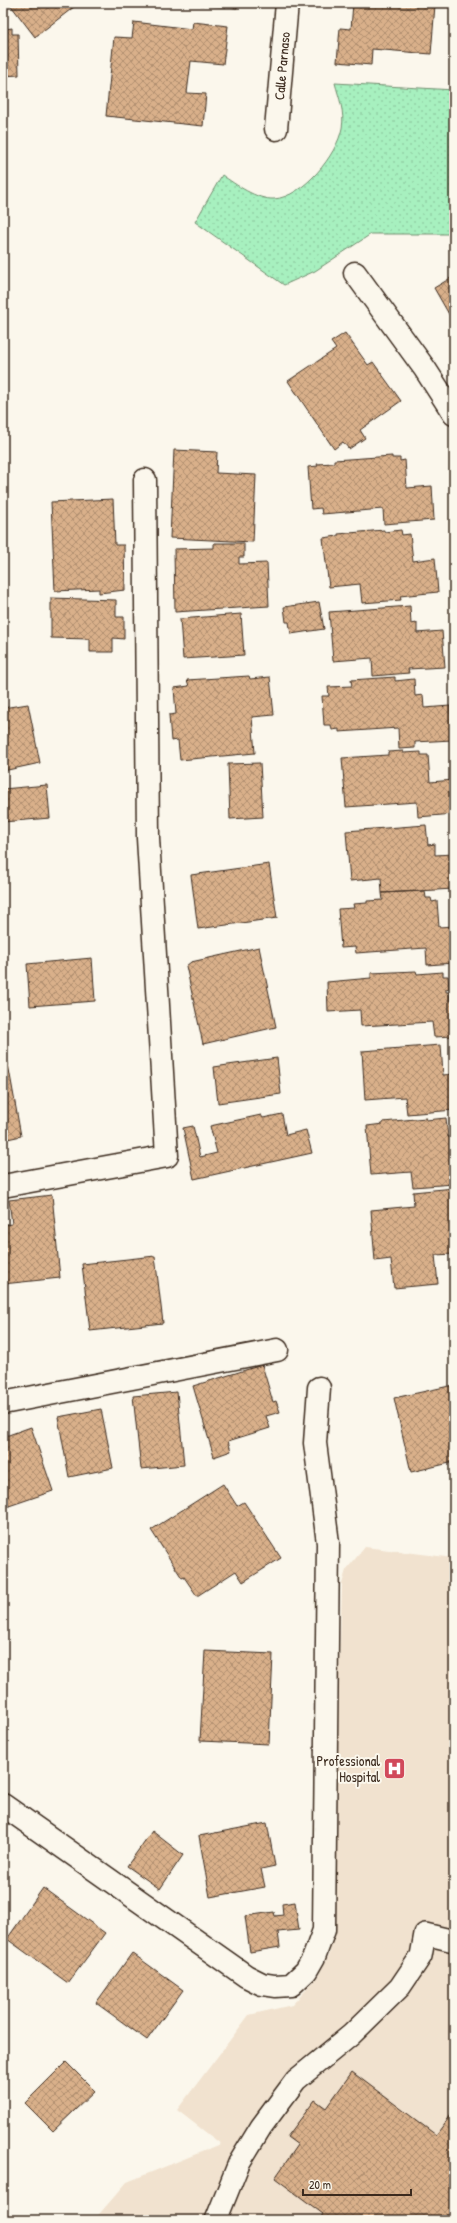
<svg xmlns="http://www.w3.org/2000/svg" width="457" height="2223" font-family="'Patrick Hand',sans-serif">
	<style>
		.built { fill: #f1e2cf }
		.park { fill: url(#park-dots); stroke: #718d6e }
		.building { fill: url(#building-cross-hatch); stroke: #3b2a1e }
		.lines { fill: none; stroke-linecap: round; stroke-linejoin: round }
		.lane-casing { stroke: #3b2a1e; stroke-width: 24 }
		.street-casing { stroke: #3b2a1e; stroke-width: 25 }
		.lane { stroke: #fbf7ec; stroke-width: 21 }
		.street { stroke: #fbf7ec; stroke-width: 22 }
		.labels { text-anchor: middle; stroke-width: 4; stroke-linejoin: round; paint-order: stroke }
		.street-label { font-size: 14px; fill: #3b2a1e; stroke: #fbf7ec }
		.poi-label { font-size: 14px; fill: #3b2a1e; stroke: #fbf7ec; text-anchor: end }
	</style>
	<defs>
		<pattern id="park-dots" width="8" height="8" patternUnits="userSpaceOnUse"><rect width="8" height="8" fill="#a7f0bf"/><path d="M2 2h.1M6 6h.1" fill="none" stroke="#91cea4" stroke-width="1.8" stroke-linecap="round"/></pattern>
		<pattern id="building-cross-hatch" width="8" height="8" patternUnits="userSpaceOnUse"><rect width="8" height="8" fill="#d9b08a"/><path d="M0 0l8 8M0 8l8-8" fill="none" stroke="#b18f70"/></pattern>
	</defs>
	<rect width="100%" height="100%" fill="#fbf7ec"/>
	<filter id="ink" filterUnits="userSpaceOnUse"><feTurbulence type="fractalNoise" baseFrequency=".025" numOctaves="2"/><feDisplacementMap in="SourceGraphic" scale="8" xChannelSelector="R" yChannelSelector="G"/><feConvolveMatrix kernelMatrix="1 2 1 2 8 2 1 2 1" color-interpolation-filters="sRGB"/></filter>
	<g filter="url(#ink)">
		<path class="built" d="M365 1547 454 1558V2220H94L127 2182 221 2144 177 2110 249 2015 292 2005 317 1978 330 1953 342 1584 346 1570Z"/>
		<path class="park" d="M335 83 454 90V234H371L315 271 284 285 195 222 222 175C235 184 257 200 274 199 303 197 337 155 342 128 345 112 339 98 335 83Z"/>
		<path class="building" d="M9 3H79L35 37Z
			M179 3H237V8Z
			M353 3 435 5 431 54 372 49 371 65 337 62 340 28 351 29Z
			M3 5H6V29L12 28V34H18L19 75 3 76Z
			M134 22 192 29 193 22 228 26 223 64 191 61 187 93 206 94 203 126 106 116 114 37 132 38Z
			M454 276V323L434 288Z
			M345 333 368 365 373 362 401 401 360 430 365 438 349 449 343 442 334 449 288 381 336 349 331 342Z
			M174 450 217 452 216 473 256 475 253 542 170 538Z
			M392 456V458H400V461L405 460 407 488 432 486 434 520 384 524 383 509 322 514 321 508 311 509 308 467 318 466 317 464 334 463V460Z
			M113 499 115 545H124L125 590 99 593V589L55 591 51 502Z
			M384 530V532L401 530 402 535 410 534 413 561 435 558 438 592 400 596 401 600 362 603 360 584 329 587 323 538 338 536V534Z
			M214 543H244V557H239V564L267 563 269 606 175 612 174 549 214 548Z
			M51 598 116 600V617H124V639L113 638V652H90V639L51 638Z
			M319 602 324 629 291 634 289 622H286L284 607Z
			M410 606 411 624 417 623V633L442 631 445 667 408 669 409 673 373 676 372 658 333 661 329 612Z
			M241 614 244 655 183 659 180 619Z
			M249 676 250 679 270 677 274 715 252 717 255 753 180 760 178 740 171 741 169 715 176 714 174 688 189 686 187 680Z
			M395 677V681L414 679 415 696 423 695 424 708 450 706 452 740 415 742V748L399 749 398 728 339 732V729L332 730 331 725H324L322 696H329L328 687 352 686 351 680Z
			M28 704 40 763 3 771V708Z
			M403 751V753L421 752V755H428L430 782 454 780V814L418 817 417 802 346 807 342 758 388 755V752Z
			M260 763 263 817 230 819 228 764Z
			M47 785 50 818 3 822V789Z
			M426 825 428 845 435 844V855L454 854V889L382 893 381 878 350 881 346 831Z
			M269 864 277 918 198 929 191 875Z
			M425 891 426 898H431L432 902 437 901 439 927 454 926V963L427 965 426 948 356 953 355 947 341 948 338 909 354 908 353 904 367 903V901L383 900 382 893Z
			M259 947 276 1027 203 1044 186 966 191 962Z
			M92 958 95 1001 30 1006 27 964Z
			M416 971 417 974 443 972V976H448L449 988 446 989V992H449L450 1001H454V1036L434 1037 432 1022 361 1026 360 1010 328 1012 327 982 371 978V973Z
			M441 1045 443 1075 454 1074V1110L407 1114 405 1097 365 1100 362 1051Z
			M3 1047H5L21 1136 3 1140Z
			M277 1058 281 1094 218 1103 214 1067Z
			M282 1114 286 1135 306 1130 312 1153 194 1179 183 1128 193 1126 200 1157 217 1153 210 1126 261 1115 263 1118Z
			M426 1118V1120L446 1118 448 1137H453L454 1184 413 1187 411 1172 371 1175 367 1126 383 1124V1122Z
			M454 1188V1254L435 1255 438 1284 394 1288 391 1259 375 1261 371 1210 414 1206 413 1192Z
			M52 1195 60 1278 3 1284V1225L12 1224 9 1200Z
			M155 1256 163 1323 90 1331 82 1264Z
			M262 1365 273 1402 276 1401 280 1412 266 1416 270 1428 228 1441 231 1451 214 1457 193 1386Z
			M454 1385V1462L411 1472 394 1398Z
			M177 1392 184 1465 141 1469 133 1396Z
			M101 1409 113 1468 69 1477 58 1417Z
			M31 1427 53 1491 3 1508V1437Z
			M223 1484 237 1506 244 1502 281 1558 243 1582 236 1571 197 1596 184 1577 182 1578 151 1530Z
			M205 1651 273 1654 269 1744 200 1741Z
			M267 1823 275 1866 261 1869 265 1887 210 1897 199 1836Z
			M152 1831 183 1855 160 1889 127 1866Z
			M43 1888 105 1933 68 1983 7 1939Z
			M295 1902 299 1930 278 1932 280 1947 250 1952 245 1916 274 1912 275 1916 283 1915 282 1904Z
			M132 1953 183 1990 147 2040 96 2003Z
			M66 2062 95 2091 53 2131 25 2103Z
			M352 2072 436 2135 454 2111V2220H319L323 2214 275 2178 298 2145 287 2137 315 2100 326 2108Z"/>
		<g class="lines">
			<defs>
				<path id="lane" d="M216 2220 239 2163 261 2127 296 2080 351 2035 400 1987 421 1956 425 1934 454 1941"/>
				<path id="street" d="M276 129 287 3
					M355 273 425 369 454 414
					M3 1186 167 1156 148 838 145 480
					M3 1403 277 1350
					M3 1805 246 1976 262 1984 275 1986 291 1985 306 1971 314 1957 324 1930 328 1543 315 1443 319 1388"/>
			</defs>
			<use href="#lane" class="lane-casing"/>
			<use href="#street" class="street-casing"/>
			<use href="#lane" class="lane"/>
			<use href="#street" class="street"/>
		</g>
	</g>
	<defs>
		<symbol id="hospital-square" viewBox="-11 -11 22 22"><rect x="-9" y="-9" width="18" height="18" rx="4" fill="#d1495b" stroke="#fbf7ec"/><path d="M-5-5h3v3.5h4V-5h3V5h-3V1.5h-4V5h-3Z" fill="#fff"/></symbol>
	</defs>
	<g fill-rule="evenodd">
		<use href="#hospital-square" x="382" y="1756" width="25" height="25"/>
	</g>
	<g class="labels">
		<g class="street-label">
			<text transform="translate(282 66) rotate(-85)" y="5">Calle Parnaso</text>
		</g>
		<g class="poi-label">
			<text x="380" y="1766">Professional<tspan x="380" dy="16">Hospital</tspan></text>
		</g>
	</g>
	<rect width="457" height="2223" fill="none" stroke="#fbf7ec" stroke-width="16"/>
	<rect x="8" y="8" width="441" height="2207" fill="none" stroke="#3b2a1e" stroke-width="1.5" filter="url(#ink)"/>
	<path d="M303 2189v6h108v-6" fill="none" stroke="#3b2a1e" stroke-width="2"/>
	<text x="309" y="2189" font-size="12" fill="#3b2a1e" stroke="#fbf7ec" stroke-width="3" paint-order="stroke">20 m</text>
</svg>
